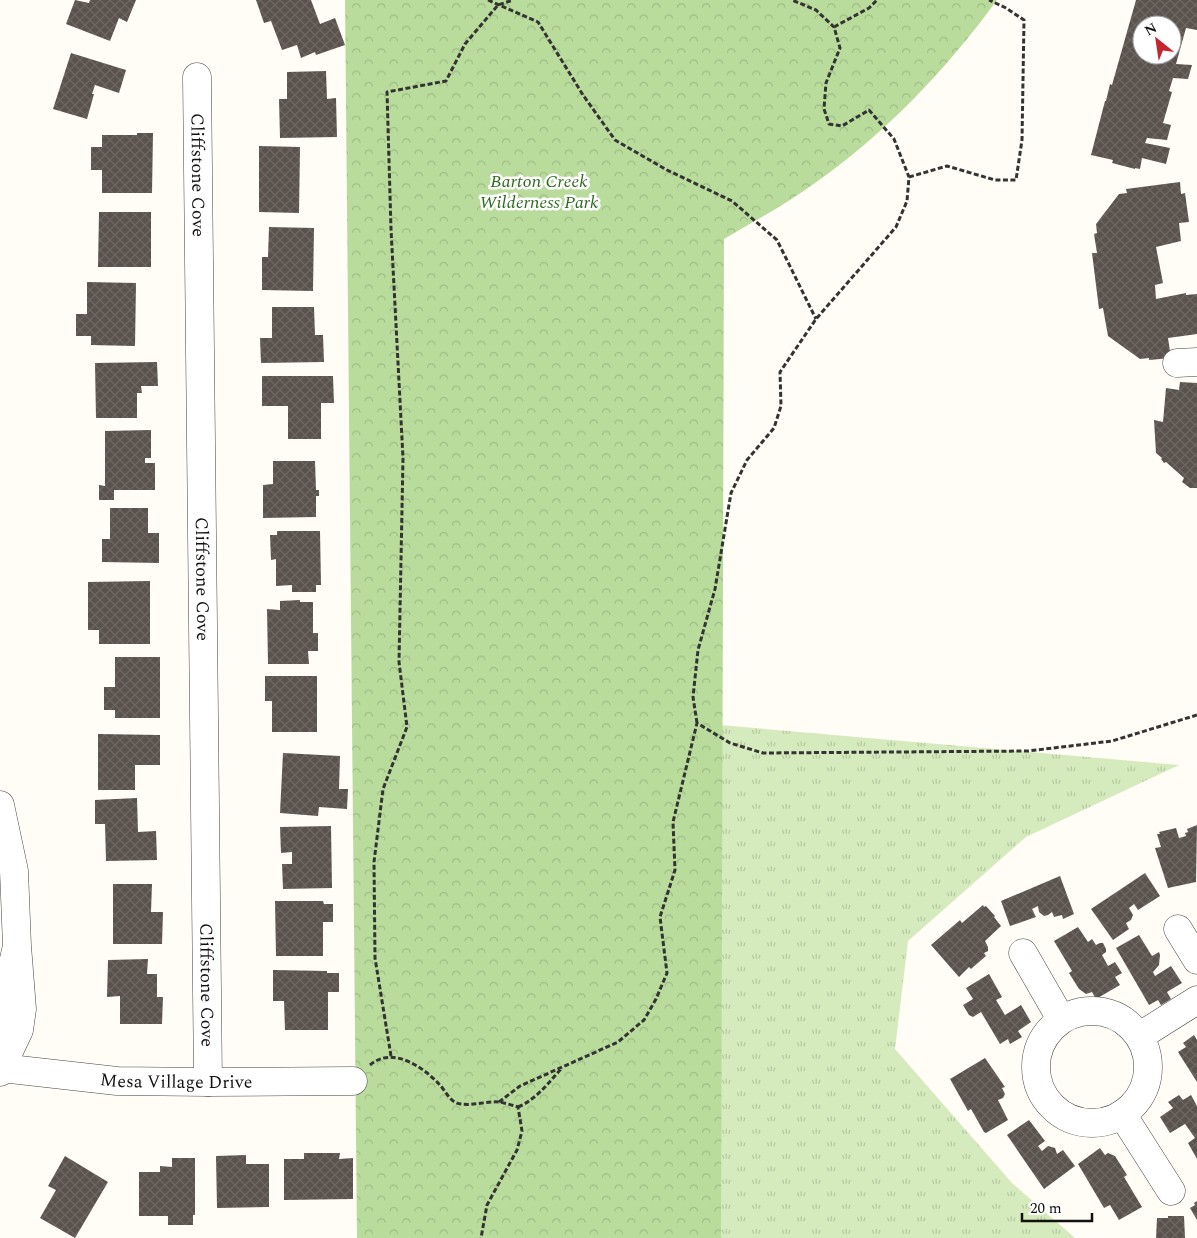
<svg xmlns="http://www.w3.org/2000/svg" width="1197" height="1238" font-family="Spectral,serif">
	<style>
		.grass { fill: url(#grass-tufts) }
		.forest { fill: url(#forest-crowns) }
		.building { fill: url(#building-cross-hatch); fill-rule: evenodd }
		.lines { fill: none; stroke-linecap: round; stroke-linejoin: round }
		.minor-casing { stroke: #444; stroke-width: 29 }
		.path { stroke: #333; stroke-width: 3; stroke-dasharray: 5 2.5; stroke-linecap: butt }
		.minor { stroke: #fff; stroke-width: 28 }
		.labels { text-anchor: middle; stroke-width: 5; stroke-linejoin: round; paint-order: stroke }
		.street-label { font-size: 18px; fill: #111; stroke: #fff }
		.park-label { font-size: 18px; font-style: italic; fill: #2f6b1f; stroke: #fff }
	</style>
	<defs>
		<pattern id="grass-tufts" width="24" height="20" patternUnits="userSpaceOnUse" patternTransform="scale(1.25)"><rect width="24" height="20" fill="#d5ebbd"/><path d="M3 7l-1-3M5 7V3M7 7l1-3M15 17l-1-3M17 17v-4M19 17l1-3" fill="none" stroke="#b6c8a1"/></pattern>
		<pattern id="forest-crowns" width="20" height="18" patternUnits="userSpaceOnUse" patternTransform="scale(1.25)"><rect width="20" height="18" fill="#b9dc9c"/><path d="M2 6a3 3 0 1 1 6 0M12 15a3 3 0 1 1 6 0" fill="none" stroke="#9ebc85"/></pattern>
		<pattern id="building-cross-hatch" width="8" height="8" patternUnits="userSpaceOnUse" patternTransform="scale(1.25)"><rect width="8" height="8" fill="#5a524d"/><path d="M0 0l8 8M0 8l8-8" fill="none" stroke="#6d6662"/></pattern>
	</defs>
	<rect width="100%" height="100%" fill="#fffdf5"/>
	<path class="grass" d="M697 723 1179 765 1026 837 908 941 895 1049 1012 1183 1075 1238H357Z"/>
	<path class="forest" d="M345 0H997C946 70 886 133 815 183 786 204 755 221 724 239L721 1238H357Z"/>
	<path class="building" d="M75 0 89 3 90 0H136L127 22 119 18 110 41 66 24Z
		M256 0H311L320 24 335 18 345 45 316 55 315 52 301 58 297 45 282 50 271 21 264 23Z
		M1136 0H1197V30L1186 28 1176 64 1192 65 1188 79 1173 78 1169 91 1172 92 1163 123 1171 125 1167 140 1147 138 1145 143 1170 148 1166 164 1142 158 1140 169 1135 168V169L1112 163 1113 160 1091 155 1105 101H1106L1110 84 1112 85ZM1142 25H1172V55H1142Z
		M71 53 126 70 119 93 95 85 92 94H94L87 119 53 109Z
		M326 71 327 99 336 98 337 137 280 138 279 99H287V72Z
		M137 133H153L152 193H102V170H91V147H102V135H137Z
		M259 146 300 147 299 213 259 212Z
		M1180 182 1181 194 1185 193 1189 222 1179 223 1181 241 1156 247 1163 283 1155 285 1156 299 1186 293V295L1197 294V334L1168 338 1171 358 1149 360V358L1140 359 1108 336 1103 308 1099 309 1092 253H1097L1094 234 1097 233 1096 224 1119 194 1127 193 1126 189Z
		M99 212H151V267H98Z
		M269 227 314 228 313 291 262 290V257H268Z
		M87 282 136 283 135 346 91 345V336H76V314H87Z
		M272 307H314L315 335H323L324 362 261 363 260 338H272Z
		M157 362 158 386H141L142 393H137V418H96L95 363Z
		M262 376H333L334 403H321V439H288V406H262Z
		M1180 382 1197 383V488H1190L1182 482 1184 478 1166 462 1164 463 1161 459 1162 458 1156 453 1154 420 1163 422 1166 388 1179 390Z
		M151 430V458H145V463H155V490H114V500H99V485L105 486V431Z
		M273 461H315L316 490H319V496H316V517L263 518V485L273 484Z
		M110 508H148V533H159V563L102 562V539H110Z
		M277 531H320L321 585H316V592H292V585L276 586V559L271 560 270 535H277Z
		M150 581V644H99V630H88V582Z
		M300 600V602H313V633H318V651H308L309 664H268L267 609 280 610V601Z
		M115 657H160V718H115V710H104V687H115Z
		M265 676H317V732H272V701H265Z
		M98 734 160 735V765H135V790H98Z
		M283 753 340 756 339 789H348L347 809 319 807 318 816 280 813Z
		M137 798 138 832 156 831 157 860 106 861 105 824H95V800Z
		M1197 825 1196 882 1168 888 1155 848 1161 847 1157 834H1160L1159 832 1176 828 1179 838 1186 836 1185 833 1188 832 1187 829Z
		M331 826 332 888 283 889 282 864H292V852L281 853 280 827Z
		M1145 873 1160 896 1138 910 1134 904 1129 908 1133 915 1131 920 1126 923 1129 929 1113 940 1091 909Z
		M1060 876 1074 914 1063 919 1062 915 1054 917 1052 912 1048 915 1044 916 1039 912 1038 906 1032 909 1036 917 1010 926 1001 901Z
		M113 884H152L151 912H163L162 944H113Z
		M275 901H323L324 904H333V922H323V956H276Z
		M983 905 984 907 986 906 995 916 994 917 1001 926 985 941 988 947V951L984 953 986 956 971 969 969 967 959 977 931 945 960 920 962 923Z
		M1078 927 1088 942 1092 939 1096 945 1100 943H1103L1106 949V952L1102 955 1108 966 1115 962 1122 973 1115 977 1120 985 1096 999 1092 992 1086 994 1079 989 1069 973 1072 971 1054 941Z
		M1139 935 1152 956 1159 952 1160 955 1159 965 1153 972 1155 976 1171 966 1182 983 1167 992 1171 999 1161 1005 1158 1000 1149 1005 1116 948Z
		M148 959 147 974H157V997H163L162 1024H120V996L107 997 108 960Z
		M273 970 327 971V973H339V992H328V1030H285L284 1001H273Z
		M989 974 1002 997 996 1000 1005 1015 1021 1005 1031 1022 1018 1031 1022 1037 1010 1044 1008 1039 1000 1044 981 1012 973 1017 969 1015 963 1005 973 999 966 988Z
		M1194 1035 1197 1040V1082L1178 1052 1186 1047 1183 1043Z
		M985 1058 1005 1087 1002 1088 1005 1094 1003 1098 998 1100 1008 1120 986 1133 984 1132 971 1109 968 1111 950 1079Z
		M1179 1095 1183 1100 1191 1095 1197 1106V1159L1188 1143 1195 1138 1185 1124 1170 1133 1160 1117 1173 1108 1168 1102Z
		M1029 1120 1045 1141 1038 1146 1042 1151 1048 1146 1055 1148 1057 1154 1063 1150 1075 1166 1044 1189 1007 1135Z
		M1100 1148 1105 1155 1108 1153 1115 1156 1127 1175 1124 1177 1142 1207 1119 1220 1110 1205 1104 1208 1078 1164Z
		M304 1153H340L339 1159 353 1158V1199L284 1200V1159H304Z
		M246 1155V1164H269V1207L217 1208 216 1156Z
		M65 1156 108 1182 75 1238 40 1218 56 1190 48 1186Z
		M172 1158H195V1215H193V1225H168V1216H139V1172H160V1166L172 1167Z
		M1197 1201V1220L1190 1208 1195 1205 1194 1203Z
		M1168 1216H1184L1185 1238H1156L1157 1218H1168Z"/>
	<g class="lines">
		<defs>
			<g id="minor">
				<path id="s1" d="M197 77 208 1082"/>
				<path d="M1177 363 1197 362"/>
				<path d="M0 805 14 871 17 946 22 1009 19 1030 1 1068 0 1025 3 1007 17 946"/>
				<path d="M1178 929 1197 960"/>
				<path d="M1023 953 1061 1019"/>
				<circle cx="1092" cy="1067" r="56"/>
				<path d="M1140 1036 1197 1000"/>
				<path id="s2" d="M0 1072 1 1068 117 1081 208 1082 353 1081"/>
				<path d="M1122 1114 1171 1191"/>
			</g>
		</defs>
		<use href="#minor" class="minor-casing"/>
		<path class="path" d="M488 0 538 22 583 95 615 140 667 170 732 201 777 240 816 319
			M834 27 869 8 877 0
			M909 177 947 166 995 180H1016L1022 140 1024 20 1006 8 989 0
			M697 723 693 697 698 650 715 589 731 493 747 460 774 428 781 406 780 372 816 319 896 227 907 201 909 177 894 139 869 110 842 126 829 124 824 109 826 83 840 48 834 27 816 10 792 0
			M391 1056 375 958 374 862 383 789 407 727 399 662 403 458 391 229 387 92 446 81 465 44 498 5 513 0
			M370 1065C392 1046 422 1066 439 1084 446 1091 450 1103 461 1104 473 1106 487 1101 499 1102 505 1103 512 1105 518 1107L522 1131 517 1150 487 1205 481 1238
			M499 1102 520 1086 618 1042 644 1020 656 999 667 973 660 917 675 870 673 822 697 723 730 743 763 753 1028 751 1112 741 1197 715
			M518 1107C537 1099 548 1083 562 1068"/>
		<use href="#minor" class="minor"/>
	</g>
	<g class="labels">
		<g class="street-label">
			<text dy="6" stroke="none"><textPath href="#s1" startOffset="98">Cliffstone Cove</textPath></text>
			<text dy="6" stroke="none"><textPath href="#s1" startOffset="502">Cliffstone Cove</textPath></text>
			<text dy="6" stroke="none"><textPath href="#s1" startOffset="908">Cliffstone Cove</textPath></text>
			<text dy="6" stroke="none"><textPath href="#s2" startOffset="180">Mesa Village Drive</textPath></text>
		</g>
		<g class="park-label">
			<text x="539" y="187">Barton Creek<tspan x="539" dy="21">Wilderness Park</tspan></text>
		</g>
	</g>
	<g transform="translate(1157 40) rotate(330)"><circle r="24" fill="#ffffff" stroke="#a0a0a0"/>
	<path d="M0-4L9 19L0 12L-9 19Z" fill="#c4262e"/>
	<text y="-8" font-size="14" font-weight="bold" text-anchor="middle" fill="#111111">N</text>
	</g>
	<path d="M1022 1213v8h70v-8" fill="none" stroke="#111111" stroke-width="2.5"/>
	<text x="1030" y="1213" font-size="15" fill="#111111" stroke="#ffffff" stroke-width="4" paint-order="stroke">20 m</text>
</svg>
